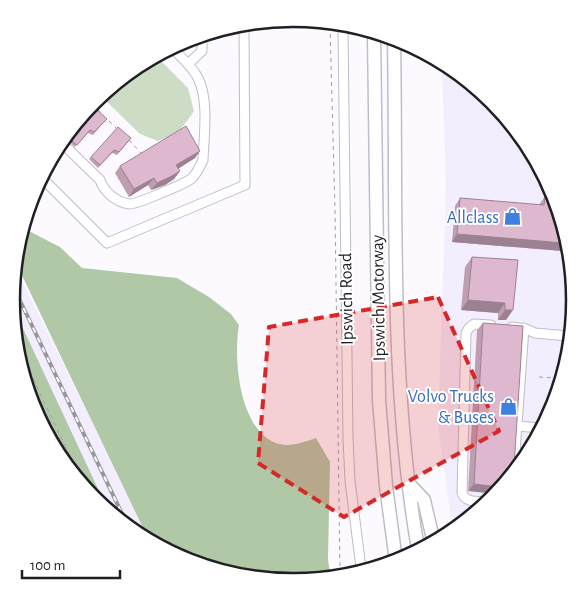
<svg xmlns="http://www.w3.org/2000/svg" width="586" height="600" font-family="'Alegreya Sans',sans-serif">
	<style>
		.built { fill: #f3eefd }
		.green { fill: #ccdcc5 }
		.forest { fill: #b0c8a6 }
		.lines { fill: none; stroke-linecap: round; stroke-linejoin: round }
		.minor-casing { stroke: #c0bdc7; stroke-width: 11 }
		.highway-casing { stroke: #c0bdc7; stroke-width: 15 }
		.path { stroke: #a1a0a4; stroke-width: 1; stroke-dasharray: 4 4; stroke-linecap: butt }
		.minor { stroke: #fff; stroke-width: 9 }
		.highway { stroke: #fff; stroke-width: 12 }
		.rail-casing { stroke: #98969b; stroke-width: 4 }
		.rail { stroke: #fff; stroke-width: 2; stroke-dasharray: 5.5; stroke-linecap: butt }
		.wall { fill: #bf9eb2 }
		.shaded-wall { fill: #9b8191 }
		.building { fill: #deb8cf; stroke: #9b8191 }
		.marked { fill: #d62828; fill-opacity: 0.2; stroke: #d62828; stroke-width: 4; stroke-dasharray: 10 6; stroke-linejoin: round }
		.labels { text-anchor: middle; stroke-width: 4; stroke-linejoin: round; paint-order: stroke }
		.shop-label { font-size: 18px; fill: #366cbe; stroke: #fff; text-anchor: end }
		.street-label { font-size: 18px; fill: #201f23; stroke: #fff }
		.rim { fill: none; stroke: #201f23; stroke-width: 2.5 }
	</style>
	<rect width="100%" height="100%" fill="#fcfaff"/>
	<path class="built" d="M442 67 492 101 553 192 571 281 566 344 553 408 492 499 452 526 438 426 446 183Z
		M17 270 44 325 150 537 94 499 20 343 11 300Z"/>
	<path class="green" d="M158 58 188 88 194 111C181 130 179 133 158 141L140 134 101 96Z"/>
	<path class="forest" d="M25 229 60 247 82 268 177 278 209 297 231 314 239 325C233 358 239 433 279 444 291 447 304 442 316 438L330 462 328 559 330 574 293 582 185 560 146 534 18 267Z
		M13 307 107 508 94 499 33 408Z"/>
	<g class="lines">
		<defs>
			<path id="minor" d="M343 28 348 438 350 481 361 568
				M188 64 202 51V36
				M64 145 100 180C104 192 116 202 129 204 135 205 184 184 191 179 197 174 200 166 203 160 204 135 209 100 198 78 192 66 181 57 172 48
				M42 178 107 243 245 185 244 28
				M512 327 526 329 535 333 568 336
				M517 426 540 428
				M514 466 524 328
				M488 502C479 501 465 503 462 493L466 333 469 328 474 324 491 325"/>
			<path id="highway" d="M374 34 379 400 386 486 396 561
				M394 38C397 208 389 381 418 549
				M409 484 424 500 433 539"/>
		</defs>
		<use href="#minor" class="minor-casing"/>
		<use href="#highway" class="highway-casing"/>
		<path class="path" d="M330 26 335 210 340 572
			M92 104 117 129
			M129 140 142 154
			M23 357 67 450 77 475
			M539 377 559 378"/>
		<use href="#minor" class="minor"/>
		<use href="#highway" class="highway"/>
		<defs>
			<path id="rail" d="M14 288 125 520"/>
		</defs>
		<use href="#rail" class="rail-casing"/>
		<use href="#rail" class="rail"/>
	</g>
	<path class="wall" d="M105 121 93 135 88 133 75 147 67 140 78 125Z
		M129 141 117 155 112 153 98 168 89 159 91 157Z
		M200 151 195 158 178 169 180 171 174 179 165 185 151 190 148 185 129 197 115 173 120 166Z
		M551 195H554L565 249 563 251 452 242 455 206 460 198 539 205 545 196 549 197Z
		M472 257 518 260 506 320H498V313L461 310 465 267Z
		M483 323 514 467 468 491 477 330Z"/>
	<path class="shaded-wall" d="M200 151 195 158 171 173 176 165Z
		M180 171 174 179 165 185 151 190 157 183Z
		M154 178 148 185 129 197 134 189Z
		M457 234 563 243 565 249 563 251 452 242Z
		M468 300 505 303 498 313 461 310Z
		M505 310H513L506 320H498Z
		M474 484 500 487 495 494 468 491Z"/>
	<path class="building" d="M94 107 107 119 94 132 90 130 77 145 69 138 78 125Z
		M186 126 200 151 176 165 180 171 170 177 157 183 154 178 134 189 120 166Z
		M118 127 131 138 119 152 114 150 100 165 91 157Z
		M551 195H554L563 243 457 234 460 198 544 205 545 196 551 197Z
		M472 257 518 260 513 310H505V303L468 300Z
		M483 323 523 326 514 467 500 487 474 484Z"/>
	<path class="marked" d="M438 297 499 431 344 517 258 463 269 327Z"/>
	<defs>
		<symbol id="shop-bare" viewBox="-9 -9 18 18"><path d="M-5-2.5h2.3a2.7 3.5 0 0 1 5.4 0H5L5.5 6h-11ZM-1.5-2.5h3a1.5 2.3 0 0 0-3 0Z" fill="#3f7fe0" stroke="#fff" stroke-width="2.5" paint-order="stroke"/></symbol>
	</defs>
	<g fill-rule="evenodd">
		<use href="#shop-bare" x="500" y="204" width="25" height="25"/>
		<use href="#shop-bare" x="496" y="394" width="25" height="25"/>
	</g>
	<g class="labels">
		<g class="shop-label">
			<text x="499" y="223">Allclass</text>
			<text x="494" y="402">Volvo Trucks<tspan x="494" dy="21">&amp; Buses</tspan></text>
		</g>
		<g class="street-label">
			<text transform="translate(378 298) rotate(-91)" y="6">Ipswich Motorway</text>
			<text transform="translate(346 299) rotate(-91)" y="6">Ipswich Road</text>
		</g>
	</g>
	<path d="M0 0H586V600H0ZM20 300a273 273 0 1 1 546 0a273 273 0 1 1-546 0Z" fill="#fff" fill-rule="evenodd"/>
	<path class="rim" d="M20 300a273 273 0 1 1 546 0a273 273 0 1 1-546 0Z"/>
	<path d="M22 570v8h98v-8" fill="none" stroke="#201f23" stroke-width="2.5"/>
	<text x="30" y="570" font-size="15" fill="#201f23" stroke="#ffffff" stroke-width="4" paint-order="stroke">100 m</text>
</svg>
